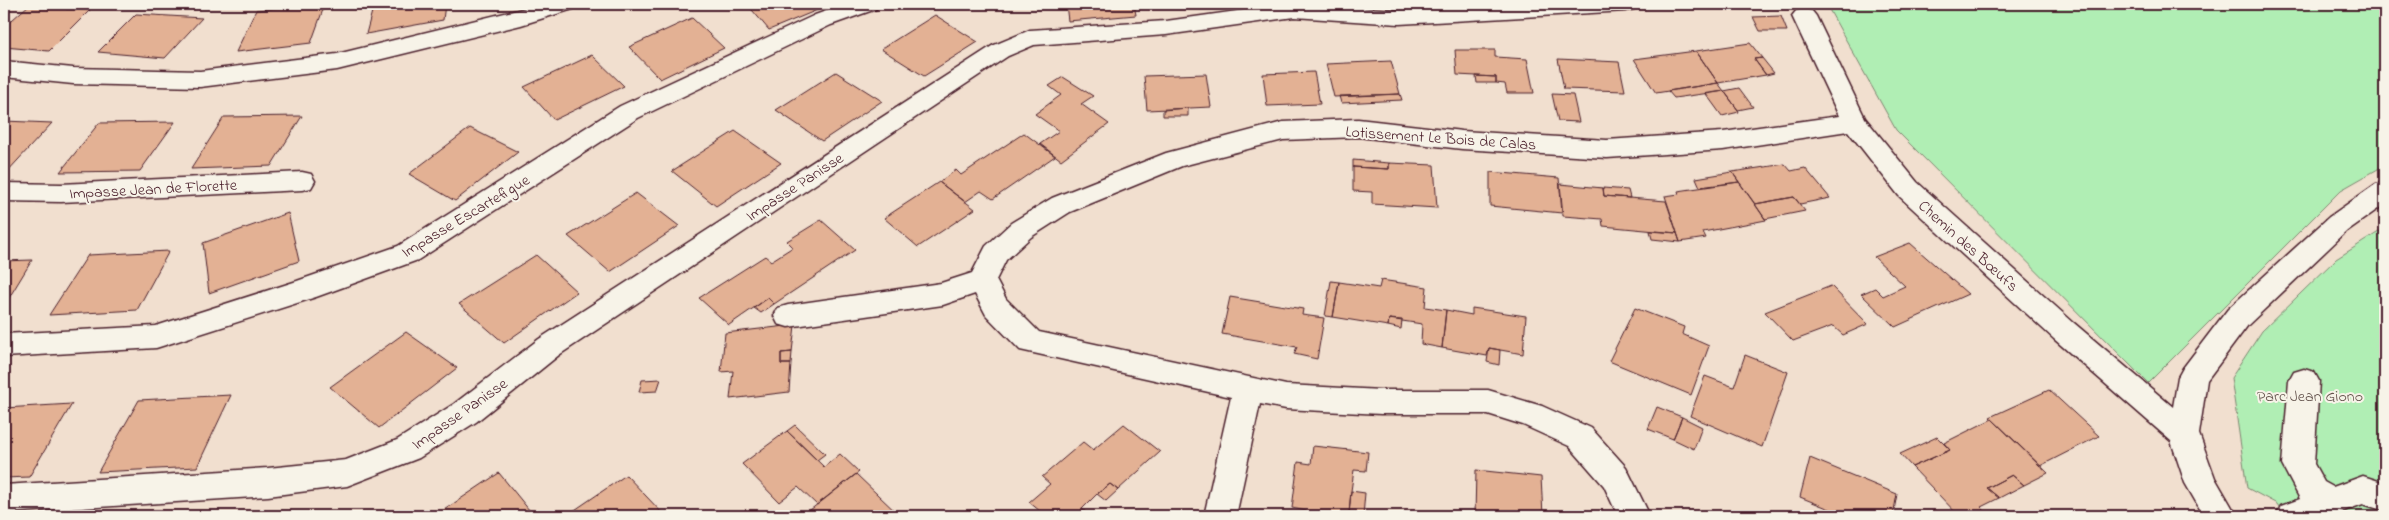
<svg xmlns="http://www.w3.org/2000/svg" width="2389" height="520" font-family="'Indie Flower',sans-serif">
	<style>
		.green { fill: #b0eeb4; stroke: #7d8670 }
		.building { fill: #e3b194; stroke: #4a1f2b }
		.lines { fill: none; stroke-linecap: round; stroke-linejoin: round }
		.minor-casing { stroke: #4a1f2b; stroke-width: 3 }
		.minor { fill: #f7f3e8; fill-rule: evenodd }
		.labels { text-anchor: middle; stroke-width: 4; stroke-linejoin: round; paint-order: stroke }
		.street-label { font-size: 16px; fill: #4a1f2b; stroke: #f7f3e8 }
		.park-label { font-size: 16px; fill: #64534d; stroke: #f7f3e8 }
	</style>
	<rect width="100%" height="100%" fill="#f1dfcf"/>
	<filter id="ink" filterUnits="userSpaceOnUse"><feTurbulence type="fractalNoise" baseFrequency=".02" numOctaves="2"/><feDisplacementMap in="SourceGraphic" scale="10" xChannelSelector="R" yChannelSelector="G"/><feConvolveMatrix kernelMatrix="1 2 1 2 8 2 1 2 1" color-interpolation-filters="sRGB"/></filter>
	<g filter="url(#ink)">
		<path class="green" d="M1826 4H2385V165L2341 190 2148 383 1896 130Z
			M2385 228V516H2285L2277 504 2247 488 2231 378 2262 331 2336 259Z"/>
		<path class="building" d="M30 4H71L66 9 90 10 49 51 4 47V27Z
			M325 4 311 43 236 52 256 10Z
			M374 4H445L443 20 366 34Z
			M747 4H832L769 30Z
			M1066 4H1134L1136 15 1068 21Z
			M136 14 202 18 165 58 98 52Z
			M935 15 978 42 924 76 881 49Z
			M1781 16 1787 31H1760L1753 17Z
			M692 18 724 48 660 79 629 47Z
			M1750 43 1762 58 1754 59 1766 75 1718 83 1696 51Z
			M1455 50H1495V57L1527 59 1534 93H1507L1505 84 1496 83V77L1457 75Z
			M1696 51 1718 83 1656 93 1634 59Z
			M592 55 624 86 554 120 524 87Z
			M1762 58 1774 73 1766 75 1754 59Z
			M1558 59 1619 62 1625 91 1564 89Z
			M1391 61 1400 94 1334 97 1326 64Z
			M836 72 882 101 822 141 776 110Z
			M1314 72 1320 104 1267 106 1263 74Z
			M1206 74 1211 107 1147 110 1144 76Z
			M1476 76 1496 77V83H1477Z
			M1063 77 1093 96 1081 104 1109 124 1061 160 1040 144 1059 131 1035 114 1061 95 1049 86Z
			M1718 83 1724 91 1674 98 1668 91Z
			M1739 88 1753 107 1738 110 1724 91Z
			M1724 91 1738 110 1739 112 1722 116 1706 94Z
			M1400 94 1402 100 1341 103 1339 96Z
			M1552 94 1573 95 1579 122 1558 121Z
			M1188 108V116H1163V110Z
			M302 116 271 166 191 169 224 117Z
			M4 121 52 123 6 173H4Z
			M175 122 140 171 60 172 99 123Z
			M470 128 518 152 455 201 409 174Z
			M735 131 781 163 716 206 672 171Z
			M1024 133 1055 156 993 199 981 191 965 202 939 182 956 170 961 175Z
			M1353 160 1389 163V169L1353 167Z
			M1389 163 1434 165 1437 208 1372 204V192L1353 191V167L1389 169Z
			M1785 164 1791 171 1805 168 1830 198 1800 204 1794 197 1755 204 1732 172Z
			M1490 172 1559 178 1562 213 1490 206Z
			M1732 172 1739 182 1700 187 1696 178Z
			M939 182 975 209 918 247 884 218Z
			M1739 182 1766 220 1703 232 1706 238 1680 242 1665 196 1679 194 1678 191Z
			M1560 184 1603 188 1604 196 1666 201 1677 233 1603 226 1602 219 1563 216Z
			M1603 188 1628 190 1630 198 1604 196Z
			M636 193 679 226 610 272 568 236Z
			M1794 197 1805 211 1765 219 1755 204Z
			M288 213 299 261 209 293 203 243Z
			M821 220 855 250 774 304 768 298 729 325 699 298 765 256 771 261 793 247 787 241Z
			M1650 231 1677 233 1680 242 1652 239Z
			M1910 243 1968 294 1895 327 1861 294 1875 288 1883 296 1905 286 1874 257Z
			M169 251 137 310 49 315 88 255Z
			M536 255 577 292 504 343 459 304Z
			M32 260 4 306V261Z
			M1381 280 1427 287 1425 307 1446 310 1442 348 1421 344 1422 324 1389 319 1388 326 1333 317 1339 282 1379 288Z
			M1331 281 1339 282 1333 317 1325 316Z
			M1831 286 1868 324 1843 335 1833 326 1793 341 1765 312Z
			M1230 297 1303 309 1302 315 1324 318 1317 359 1294 354 1297 347 1222 334Z
			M768 298 774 304 761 313 754 308Z
			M1472 308 1526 316 1523 354 1489 348 1487 356 1442 348 1446 310 1472 315Z
			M1635 308 1684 327 1682 334 1709 346 1691 395 1609 361Z
			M1389 319 1402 320 1401 329 1388 326Z
			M795 325 792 352 781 353V364H791L789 392 730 399 733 371 721 372 725 333Z
			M406 332 457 368 379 428 330 387Z
			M1489 348 1500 350 1499 365 1487 362Z
			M792 352 791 364H781V353Z
			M1745 355 1788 372 1762 447 1690 416 1705 376 1734 387Z
			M661 379 657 391 639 392 642 380Z
			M2049 390 2099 436 2040 466 1990 417Z
			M231 395 197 467 98 472 139 400Z
			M72 404 29 477 4 478V408Z
			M1657 407 1682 417 1673 439 1648 429Z
			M1682 417 1702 427 1694 449 1673 439Z
			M1992 419 2048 473 2024 485 2012 475 1987 488 1999 498 1981 507 1990 516H1959L1912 467 1950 450 1944 443Z
			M1124 424 1160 452 1118 490 1110 484 1097 494 1082 509 1091 516H1046L1029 502 1050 484 1042 477 1083 442 1093 450Z
			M795 425 825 454 817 460 787 431Z
			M787 431 824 467 840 454 859 472 817 505 798 487 779 502 742 464Z
			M1937 437 1950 450 1912 467 1900 454Z
			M1313 446 1368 452 1366 471 1354 470 1351 491 1349 514 1363 516H1305L1306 511 1292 508 1298 462 1311 464Z
			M1810 458 1897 494 1893 516H1847L1800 497Z
			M1476 470 1541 477 1543 516H1475Z
			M499 473 534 516H435Z
			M856 474 900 516H808L805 514Z
			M626 475 665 516H566Z
			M2012 475 2024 485 1999 498 1987 488Z
			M1110 484 1118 490 1106 501 1097 494Z
			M1351 491 1365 493 1363 516 1349 514Z"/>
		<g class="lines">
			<defs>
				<path id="minor" d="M542 4H576L573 9 521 25 337 70 200 87 73 84 4 77V61L73 68 200 71 337 54Z
					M846 4H879L876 9 831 25 638 118 418 260 316 297 156 348 4 357V334L156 326 297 281 398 246 620 106 815 15Z
					M1287 4 1399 10 1503 4H1637L1634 9 1626 11 1399 24 1294 17 1166 35 1034 45 1008 56 559 355 476 422 419 458 347 486 268 496 4 513V485L268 468 346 460 397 440 454 404 539 339 992 46 1030 30 1166 21Z
					M1804 9 1812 11 1816 16 1865 118 1917 182 2074 323 2173 407 2178 377 2183 368 2228 309 2329 217 2376 184 2385 182V204L2347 231 2248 325 2207 380 2199 434 2215 478 2237 516H2204L2185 483 2171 441 2054 339 1899 196 1848 131 1723 150 1607 158 1462 149 1358 137 1283 140 1182 166 1070 212 1031 237 1006 260 996 280 1006 299 1039 332 1286 385 1381 390H1488L1542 406 1591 428 1626 467 1650 516H1618L1604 486 1569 446 1523 425 1488 414H1381L1286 409 1260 404 1236 516H1204L1231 397 1020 350 986 315 975 294 943 305 788 327 778 324 774 316 778 308 788 305 941 283 972 273 986 246 1011 223 1052 198 1166 153 1283 122 1358 119 1462 131 1607 140 1723 132 1839 116 1792 16 1796 11Z
					M302 172 311 174 315 181 311 188 302 190 61 202 4 201V183L61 184Z
					M2304 369 2314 372 2319 381 2314 464 2324 482 2333 487 2363 476 2385 483V511L2363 504 2330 516H2276L2281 506 2300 499 2282 465 2289 381 2294 372Z"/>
			</defs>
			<use href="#minor" class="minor-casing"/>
			<use href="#minor" class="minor"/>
		</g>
	</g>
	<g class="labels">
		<g class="street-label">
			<text transform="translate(1441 137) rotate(4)" y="6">Lotissement Le Bois de Calas</text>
			<text transform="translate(794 186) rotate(-33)" y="6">Impasse Panisse</text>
			<text transform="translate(153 188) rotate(-3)" y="6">Impasse Jean de Florette</text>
			<text transform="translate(465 215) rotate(-31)" y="6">Impasse Escartefigue</text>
			<text transform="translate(1969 245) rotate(42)" y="6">Chemin des Bœufs</text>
			<text transform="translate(459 413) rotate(-35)" y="6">Impasse Panisse</text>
		</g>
		<g class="park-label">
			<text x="2310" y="401">Parc Jean Giono</text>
		</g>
	</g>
	<rect width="2389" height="520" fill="none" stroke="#f7f3e8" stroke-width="20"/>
	<rect x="10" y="10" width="2369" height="500" fill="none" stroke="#4a1f2b" stroke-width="2" filter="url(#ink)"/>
</svg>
